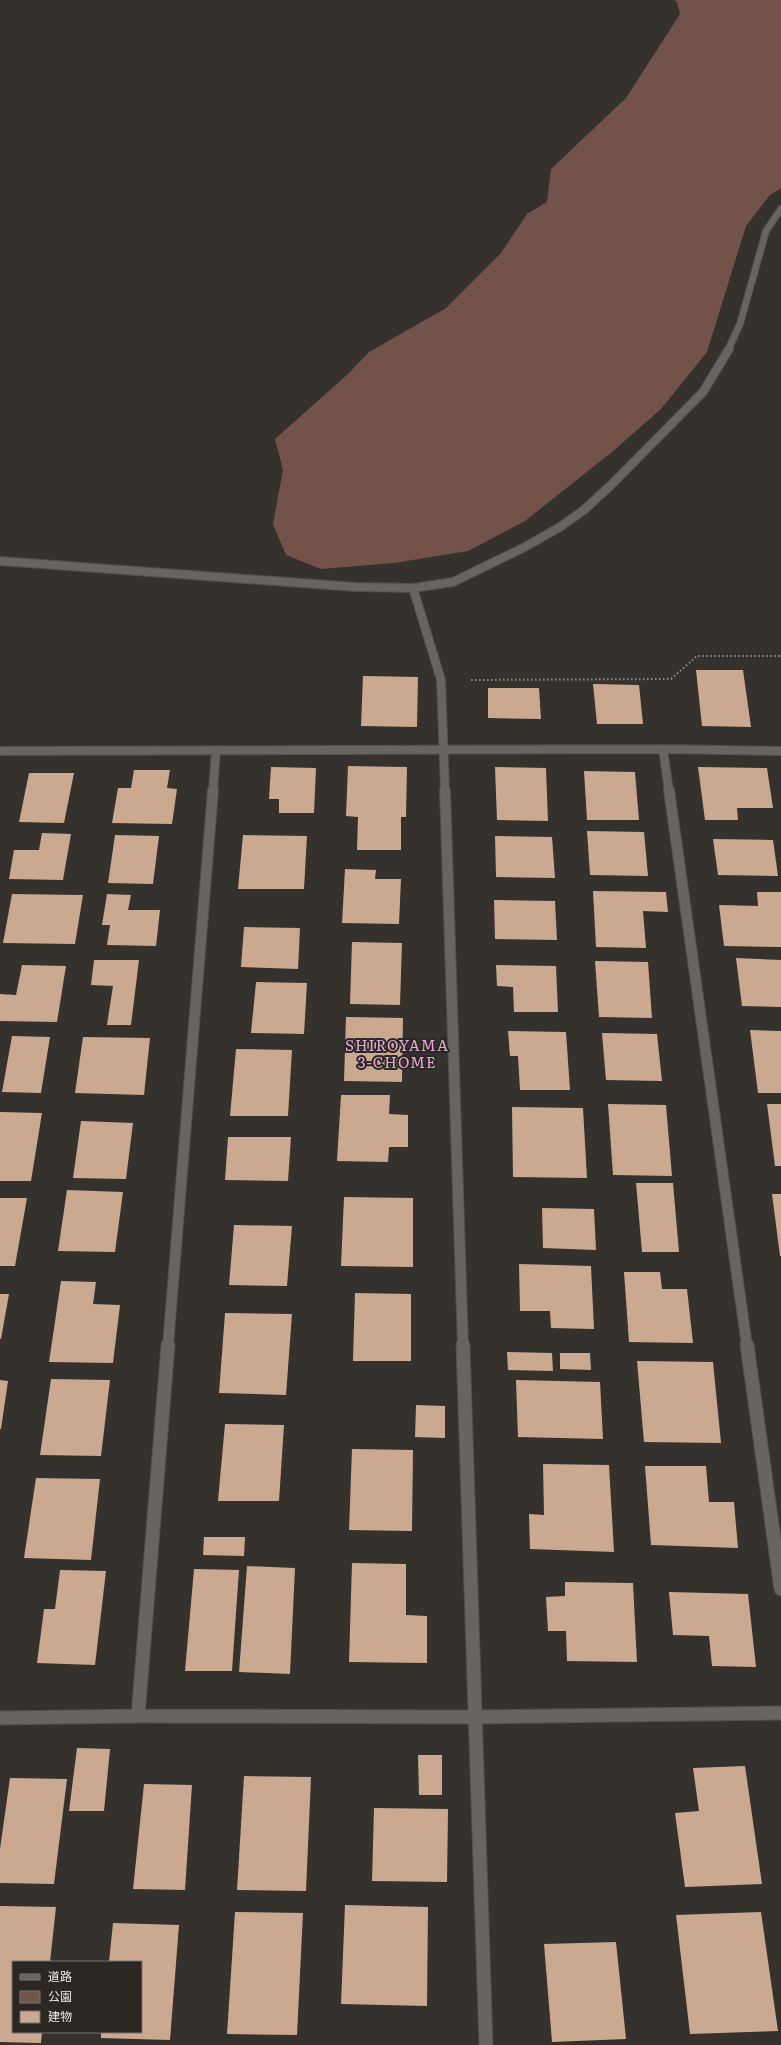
<svg xmlns="http://www.w3.org/2000/svg" width="781" height="2045" font-family="Literata,'Noto Sans JP',serif">
	<style>
		.green { fill: #73524a }
		.building { fill: #cba991 }
		.lines { fill: none; stroke-linecap: round; stroke-linejoin: round }
		.minor-far3-casing { stroke: #524f4b; stroke-width: 8 }
		.minor-far2-casing { stroke: #524f4b; stroke-width: 10 }
		.minor-far1-casing { stroke: #524f4b; stroke-width: 12 }
		.minor-casing { stroke: #524f4b; stroke-width: 15 }
		.path { stroke: #918e89; stroke-width: 2; stroke-dasharray: 1.5 2.5; stroke-linecap: butt }
		.minor-far3 { stroke: #68645e; stroke-width: 6 }
		.minor-far2 { stroke: #68645e; stroke-width: 8 }
		.minor-far1 { stroke: #68645e; stroke-width: 10 }
		.minor { stroke: #68645e; stroke-width: 13 }
		.labels { text-anchor: middle; stroke-width: 4; stroke-linejoin: round; paint-order: stroke }
		.neighbourhood-label { font-size: 15px; letter-spacing: 1px; fill: #e5a8de; stroke: #2b2722 }
	</style>
	<rect width="100%" height="100%" fill="#35312c"/>
	<path class="green" d="M674 0H781V188L770 195 746 226 707 352 661 409 612 452 525 521 468 551 394 563 321 569 286 555 273 524 283 470 275 439 349 373 369 352 446 308 501 253 527 214 547 202 551 169 626 98 680 14 677 2Z"/>
	<path class="building" d="M696 670H743L751 727 702 726Z
		M363 676 418 677 417 727 361 726Z
		M593 684 639 685 643 724H597Z
		M488 688H539L541 719 488 718Z
		M348 766 407 767 406 817H401V850H357L358 817 346 816Z
		M271 767 316 768 314 813H279V799H269Z
		M495 767 546 768 548 821 497 820Z
		M698 767 767 768 773 808H737L738 820H705Z
		M134 770H170L167 788 177 789 172 824 112 823 118 788H131Z
		M584 771 635 772 639 820H587Z
		M29 773H74L64 823 19 822Z
		M587 831 644 832 648 876 590 875Z
		M42 833 71 834 63 880 9 879 14 850H39Z
		M115 835 159 836 153 884 108 883Z
		M243 835 307 836 304 889H238Z
		M495 836 552 837 555 878 496 877Z
		M713 839 773 840 778 876 718 875Z
		M345 869 376 870 375 879H401L399 924 342 923Z
		M593 891 666 892 668 912 643 911 646 948 596 947Z
		M757 892H781V947L724 946 719 905 758 906Z
		M12 894 83 895 75 944 3 943Z
		M107 894 131 895 128 910H160L156 946 107 945 110 925H102Z
		M494 900 555 901 557 940 495 939Z
		M244 927 300 928 298 969 241 967Z
		M352 942 402 943 400 1005 350 1004Z
		M736 958 781 960V1007L742 1006Z
		M94 960H139L131 1025H107L113 986 91 985Z
		M595 961 648 962 652 1018 599 1017Z
		M22 965 66 966 57 1022 0 1021V994L16 995Z
		M496 965 556 966 558 1012H514L513 987 497 986Z
		M256 982 307 983 304 1034 251 1033Z
		M346 1017 403 1018 402 1082 344 1081Z
		M750 1030 781 1031V1093H758Z
		M508 1031 566 1032 570 1090H520L518 1056H510Z
		M602 1033 657 1034 662 1081 606 1080Z
		M12 1036 50 1037 41 1093 2 1092Z
		M83 1037 150 1038 144 1095 75 1093Z
		M236 1049 292 1050 288 1116H230Z
		M341 1095H390L389 1114 408 1115V1147H389L388 1162 337 1161Z
		M608 1104 666 1105 672 1176 613 1175Z
		M767 1104H781V1166H775Z
		M512 1107 583 1108 587 1178 513 1177Z
		M0 1112 42 1113 31 1181H0Z
		M81 1121 133 1123 126 1179 73 1178Z
		M228 1137H291L288 1181 225 1180Z
		M636 1183H673L679 1252H642Z
		M67 1190 123 1192 115 1252 58 1251Z
		M772 1194H781V1256H780Z
		M344 1197 413 1198V1267L341 1266Z
		M0 1198H27L15 1266H0Z
		M542 1208 594 1209 596 1250 543 1248Z
		M234 1225 292 1226 287 1286 229 1285Z
		M519 1264 591 1266 594 1329 551 1328 550 1311H520Z
		M624 1272H660L662 1289H687L693 1343 629 1342Z
		M61 1281 96 1282 93 1304 120 1305 113 1363 49 1362Z
		M355 1293 411 1294V1361H353Z
		M0 1294H9L1 1339H0Z
		M225 1313 292 1314 286 1395 219 1393Z
		M507 1352 552 1353 553 1371 508 1370Z
		M560 1353H590L591 1370 560 1369Z
		M637 1361 713 1362 721 1443 644 1442Z
		M51 1379 110 1380 101 1456 40 1455Z
		M0 1380 8 1381 1 1429H0Z
		M516 1380 600 1382 603 1439 518 1437Z
		M416 1405 445 1406V1438L415 1437Z
		M225 1424 284 1425 279 1501H218Z
		M352 1449 413 1450 412 1531 349 1530Z
		M543 1464 609 1465 614 1552 530 1549 529 1514 544 1515Z
		M645 1466H706L709 1502H734L738 1548 651 1545Z
		M36 1478 100 1479 91 1560 24 1558Z
		M204 1537H245L244 1556 203 1555Z
		M352 1563 406 1564V1615L427 1616V1663L349 1662Z
		M247 1566 295 1568 290 1674 239 1672Z
		M194 1569 239 1570 232 1671H185Z
		M60 1570 106 1571 95 1665 37 1663 44 1609H55Z
		M565 1582 633 1583 637 1662 567 1661 566 1631H548L546 1597 565 1596Z
		M669 1592 748 1594 756 1667 712 1666 709 1636 673 1635Z
		M77 1748 110 1749 104 1811H69Z
		M418 1755H442V1795H419Z
		M745 1766 762 1884 685 1887 675 1813 699 1811 693 1768Z
		M244 1776 311 1777 306 1891 237 1890Z
		M10 1778 67 1779 54 1884 0 1883V1849Z
		M144 1784 192 1785 185 1890 133 1889Z
		M374 1808 448 1809 447 1882 372 1881Z
		M345 1905 428 1907 427 2006 341 2004Z
		M0 1906 56 1907 50 1962H13V2032H42L41 2043 0 2042Z
		M235 1912 303 1913 297 2035 227 2034Z
		M761 1912 778 2031 690 2034 676 1915Z
		M113 1923 179 1925 170 2040 101 2038V2032H141V1962H109Z
		M616 1942 626 2039 552 2042 544 1944Z"/>
	<g class="lines">
		<defs>
			<path id="minor-far3" d="M728 350 740 324 766 231 781 209"/>
			<path id="minor-far2" d="M0 561 356 587 413 588 453 582 523 548 560 527 584 510 611 485 703 392 729 349
				M413 588 441 680 445 791
				M663 749 669 791
				M0 751 663 749 781 751
				M213 791 216 750"/>
			<path id="minor-far1" d="M445 790 463 1346
				M669 790 747 1346
				M168 1346 213 790"/>
			<path id="minor" d="M463 1345 486 2045
				M747 1345 781 1589
				M138 1716 168 1345
				M0 1718 138 1716 475 1717 781 1713"/>
		</defs>
		<use href="#minor-far3" class="minor-far3-casing"/>
		<use href="#minor-far2" class="minor-far2-casing"/>
		<use href="#minor-far1" class="minor-far1-casing"/>
		<use href="#minor" class="minor-casing"/>
		<path class="path" d="M471 680 671 679 697 656H781"/>
		<use href="#minor-far3" class="minor-far3"/>
		<use href="#minor-far2" class="minor-far2"/>
		<use href="#minor-far1" class="minor-far1"/>
		<use href="#minor" class="minor"/>
	</g>
	<g class="labels">
		<g class="neighbourhood-label">
			<text x="397" y="1051">SHIROYAMA<tspan x="397" dy="17">3-CHOME</tspan></text>
		</g>
	</g>
	<rect x="12" y="1961" width="130" height="72" fill="#2b2722" stroke="#787570"/>
	<rect x="20" y="1974" width="20" height="6" fill="#68645e" stroke="#787570"/>
	<text x="48" y="1981" font-size="12" fill="#eceae6">道路</text>
	<rect x="20" y="1991" width="20" height="12" fill="#73524a" stroke="#787570"/>
	<text x="48" y="2001" font-size="12" fill="#eceae6">公園</text>
	<rect x="20" y="2011" width="20" height="12" fill="#cba991" stroke="#787570"/>
	<text x="48" y="2021" font-size="12" fill="#eceae6">建物</text>
</svg>
